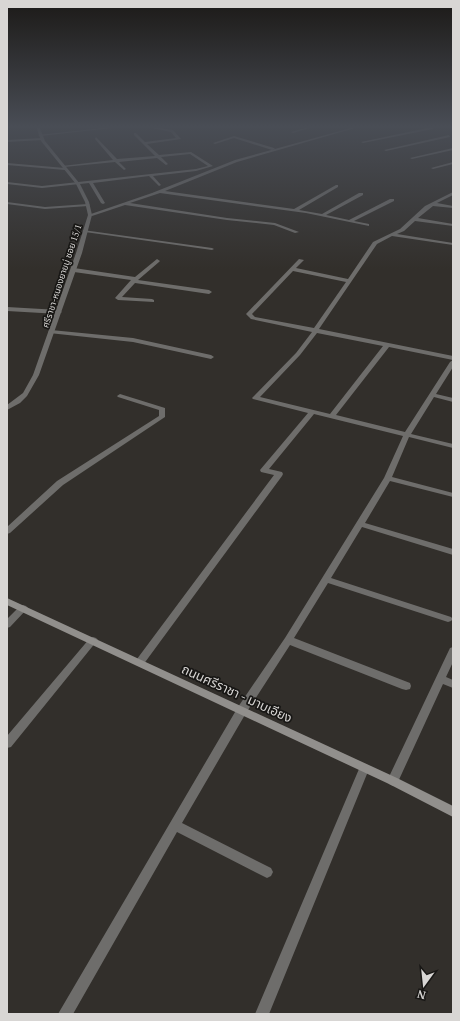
<svg xmlns="http://www.w3.org/2000/svg" width="460" height="1021" font-family="'PT Serif','Noto Sans Thai',serif">
	<style>
		.lines { fill: none; stroke-linecap: round; stroke-linejoin: round }
		.service { fill: #6e6d6b; fill-rule: evenodd }
		.minor { fill: #6e6d6b; fill-rule: evenodd }
		.tertiary { fill: #6e6d6b; fill-rule: evenodd }
		.secondary { fill: #918f8c; fill-rule: evenodd }
		.labels { text-anchor: middle; stroke-width: 3.5; stroke-linejoin: round; paint-order: stroke }
		.far-street-label { font-size: 9px; fill: #d8d6d4; stroke: #181715 }
		.near-street-label { font-size: 13px; fill: #d8d6d4; stroke: #181715 }
	</style>
	<rect width="100%" height="100%" fill="#322f2b"/>
	<g class="lines">
		<path class="service" d="M234 136 274 148 275 149 272 150 234 138 215 144 213 143Z"/>
		<path class="minor" d="M122 126H130L40 136 38 135Z
			M147 126 173 130 181 139 147 144 159 155 191 152 213 166 196 171 153 176 161 185 159 186 149 176 93 183 105 203 103 204 101 203 89 183 42 188 7 184V182L42 186 196 169 208 166 190 154 161 157 168 164 166 165 157 158 119 162 126 169 124 170 115 162 64 167 62 166 113 160 95 139 96 137 117 159 155 156 134 135V133H136L145 142 176 138 171 132 147 127Z
			M312 126H316L293 133 291 132Z
			M358 126H362L237 162 165 191 294 209 336 185H338V187L299 210 322 214 359 193H363V195L326 215 349 220 390 199H394V201L354 221 369 224V226L306 213 160 193 130 203 227 218 275 223 299 232 295 233 274 225 227 220 125 205 92 216 88 215 152 193 235 160Z
			M432 127 433 129 363 143 361 142Z
			M449 135 450 137 386 151 384 150Z
			M42 138 43 140 7 142V140Z
			M453 148V150L412 159 410 158Z
			M453 162V164L433 169 431 168Z
			M7 163 65 168 67 169 65 170 7 165Z
			M453 192V195L437 203 453 206V208L433 206 418 218 453 224V226L415 221 404 231 397 234 453 243V245L392 236 377 244 319 329 453 356V360L389 347 336 415 405 432 450 362 453 360V367L436 394 453 398V402L434 397 411 434 453 444V448L409 437 392 477 453 493V497L390 481 365 523 453 549V555L362 527 331 578 451 617 453 619 451 621 448 622 328 583 294 638 410 683 411 686 410 689 406 690 402 689 290 645 246 713 182 823 271 868 273 872 271 876 267 878 263 876 177 832 73 1014H58L238 707 285 638 384 478 403 436 314 414 269 469 282 472 283 474 282 476 143 665 140 666 137 665 135 662 137 659 274 475 261 472 260 470 308 413 253 399 252 398 296 353 312 332 251 319 246 314 299 259 304 260 296 268 348 279 373 242 400 229 425 206ZM293 271 346 282 314 328 255 317 252 314ZM317 333 383 346 330 414 260 397 300 355Z
			M7 202 45 207 88 204 90 205 88 206 45 209 7 204Z
			M83 230 212 248 214 249 212 250 85 232 83 231Z
			M157 259 160 261 159 262 138 280 209 290 212 292 209 294 135 283 122 297 152 299 154 300V302L118 300 115 298 131 280 74 272 71 270 74 268 135 277Z
			M7 307 59 310 62 312 59 314 7 311Z
			M51 330 133 338 211 355 214 357 211 359 133 342 49 333 48 332Z
			M120 394 165 408V417L63 485 10 533 7 534V527L57 481 159 416V410L118 397 117 396Z
			M23 605 26 606 28 608 26 610 10 627 7 628V619L20 606Z
			M93 637 96 638 98 640 96 642 11 747 7 748V736L90 638Z
			M453 647V662L446 677 453 680V688L443 684 397 784 393 786 389 784 387 781 450 648Z
			M364 764 368 766 369 769 269 1014H255L359 769 360 766Z"/>
		<path class="tertiary" d="M36 126H39L45 141 80 184 89 202 92 215 82 253 39 375 27 396 20 403 7 410V405L23 393 33 375 76 253 88 215 85 202 76 184 41 141Z"/>
		<path class="secondary" d="M7 598 397 778 453 806V817L389 784 7 605Z"/>
	</g>
	<linearGradient id="sky" x2="0" y2="1"><stop stop-color="#1c1a18"/><stop offset="0.47" stop-color="#494d55"/><stop offset="1" stop-color="#494d55" stop-opacity="0"/></linearGradient>
	<rect width="460" height="269" fill="url(#sky)"/>
	<g class="labels">
		<g class="far-street-label">
			<text transform="translate(62 276) rotate(-72)" y="3">ศรีราชา-หนองยายบู่ ซอย 15/1</text>
		</g>
		<g class="near-street-label">
			<text transform="translate(237 693) rotate(25)" y="5">ถนนศรีราชา - มาบเอียง</text>
		</g>
	</g>
	<rect width="460" height="1021" fill="none" stroke="#d8d6d4" stroke-width="16"/>
	<g transform="translate(424 985) rotate(195)" stroke="#181715" stroke-width="3" paint-order="stroke">
	<path d="M0-3L7 15L0 10L-7 15Z" fill="#d8d6d4"/>
	<text y="-6" font-size="11" font-weight="bold" text-anchor="middle" fill="#d8d6d4">N</text>
	</g>
</svg>
